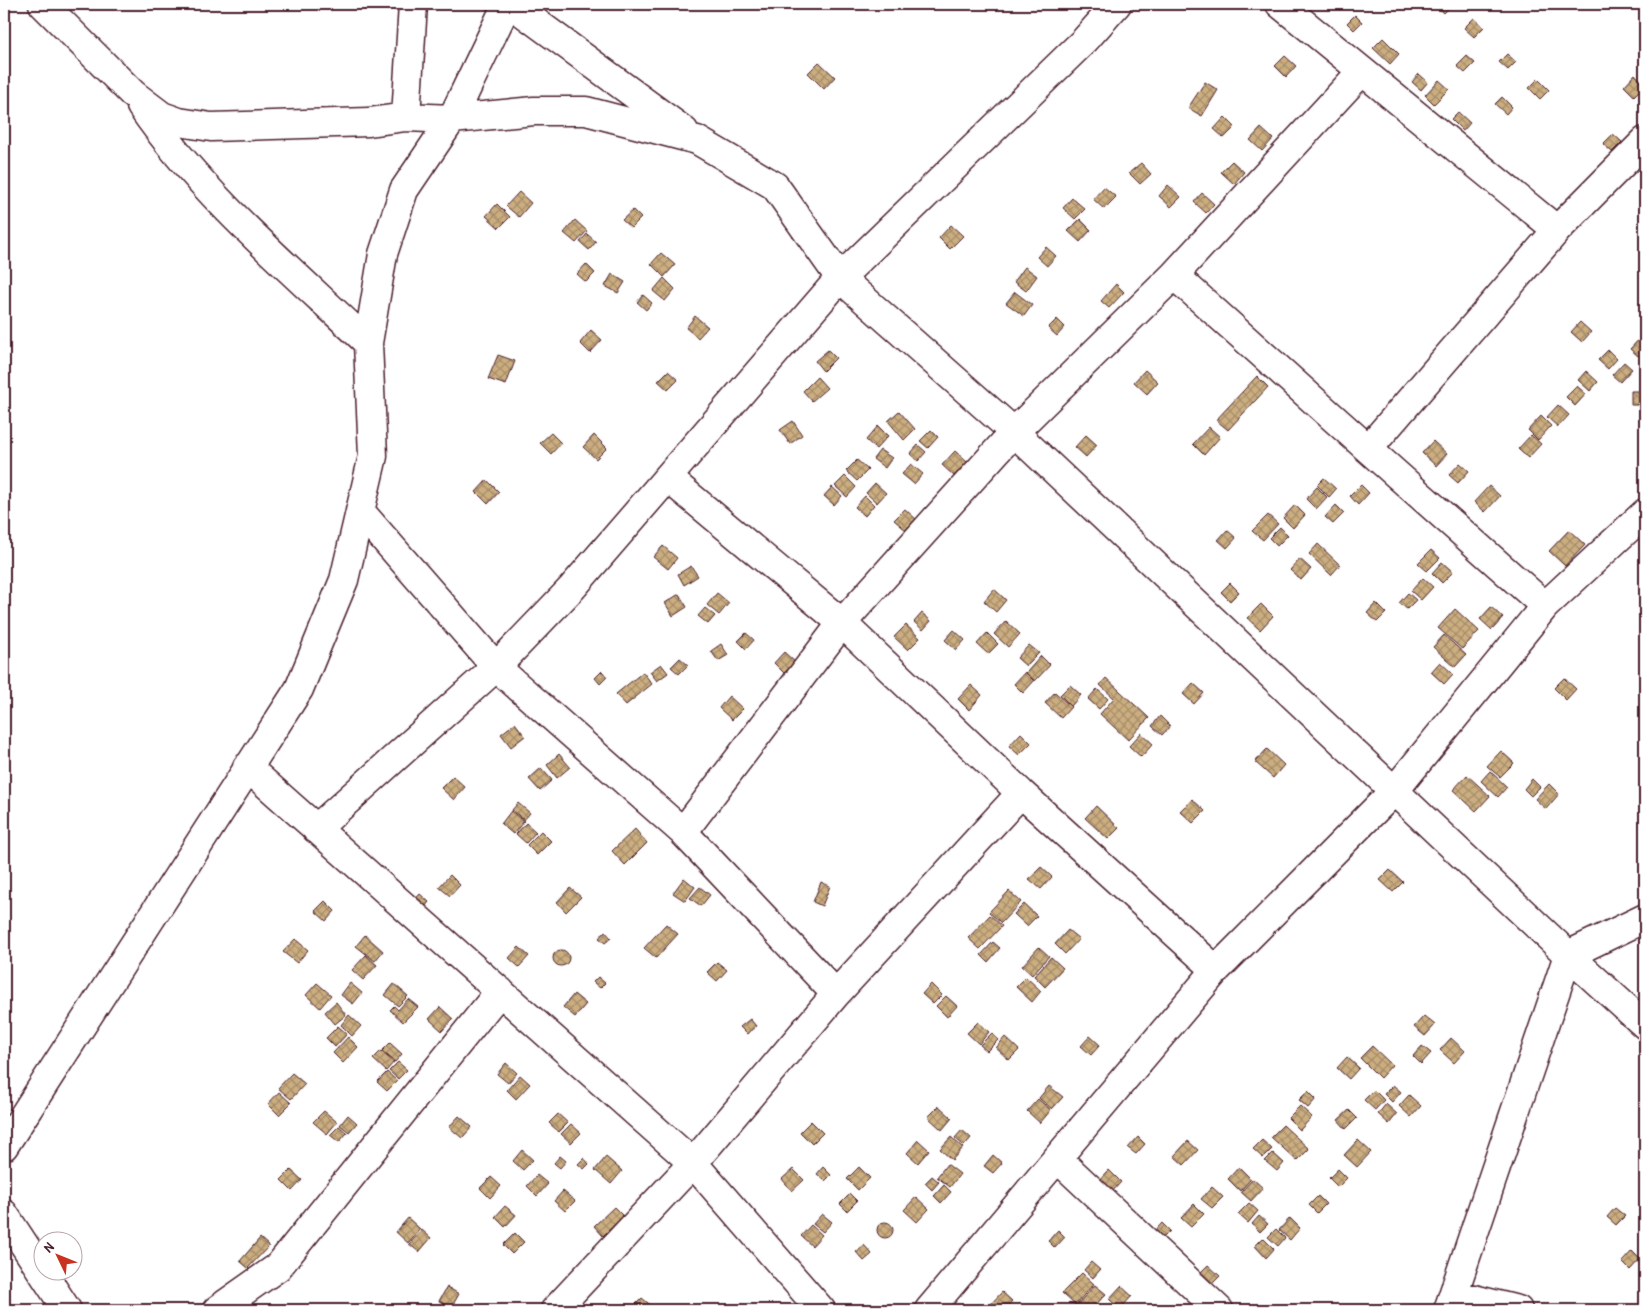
<svg xmlns="http://www.w3.org/2000/svg" width="1649" height="1314" font-family="'Patrick Hand',sans-serif">
	<style>
		.building { fill: url(#building-cross-hatch); stroke: #4a1f2b }
		.lines { fill: none; stroke-linecap: round; stroke-linejoin: round }
		.street-casing { stroke: #4a1f2b; stroke-width: 31 }
		.street { stroke: #fff; stroke-width: 28 }
	</style>
	<defs>
		<pattern id="building-cross-hatch" width="8" height="8" patternUnits="userSpaceOnUse" patternTransform="scale(1.25)"><rect width="8" height="8" fill="#cbae80"/><path d="M0 0l8 8M0 8l8-8" fill="none" stroke="#a78d69"/></pattern>
	</defs>
	<rect width="100%" height="100%" fill="#fff"/>
	<filter id="ink" filterUnits="userSpaceOnUse"><feTurbulence type="fractalNoise" baseFrequency=".02" numOctaves="2"/><feDisplacementMap in="SourceGraphic" scale="10" xChannelSelector="R" yChannelSelector="G"/><feConvolveMatrix kernelMatrix="1 2 1 2 8 2 1 2 1" color-interpolation-filters="sRGB"/></filter>
	<g filter="url(#ink)">
		<path class="building" d="M1435 4H1453L1444 13Z
			M1355 15 1362 22 1354 30 1347 23Z
			M1474 18 1484 27 1474 37 1464 28Z
			M1383 38 1399 54 1390 64 1373 48Z
			M1507 54 1516 62 1508 70 1499 62Z
			M1285 56 1296 66 1286 77 1275 66Z
			M1467 56 1475 63 1465 73 1457 66Z
			M819 62 835 77 824 89 808 73Z
			M1419 74 1428 82 1421 90 1412 82Z
			M1635 74 1645 85 1634 96 1624 86Z
			M1538 79 1549 90 1540 99 1529 88Z
			M1439 80 1449 89 1434 104 1425 95Z
			M1205 82 1218 90 1202 116 1188 108Z
			M1502 97 1512 107 1506 114 1495 104Z
			M1458 112 1470 123 1463 131 1451 119Z
			M1225 117 1235 127 1224 138 1214 129Z
			M1261 128 1273 139 1262 151 1250 140Z
			M1613 134 1622 142 1612 152 1603 144Z
			M1232 161 1244 172 1234 184 1221 172Z
			M1141 163 1151 174 1140 184 1129 173Z
			M1168 185 1181 197 1171 207 1159 196Z
			M1104 187 1116 197 1104 209 1093 199Z
			M519 192 531 203 519 217 506 206Z
			M1202 193 1214 204 1206 213 1194 202Z
			M1072 198 1085 209 1075 219 1063 208Z
			M497 204 510 217 499 228 486 216Z
			M633 210 641 218 631 228 622 220Z
			M1080 219 1091 230 1080 242 1068 231Z
			M575 220 587 231 576 243 564 233Z
			M951 225 963 236 950 249 939 238Z
			M587 234 596 242 589 250 580 242Z
			M1046 247 1056 256 1047 266 1037 257Z
			M661 253 675 265 664 277 651 264Z
			M586 264 595 273 586 282 577 274Z
			M1025 267 1037 276 1026 291 1014 282Z
			M612 274 625 282 618 293 605 286Z
			M664 278 675 289 665 301 653 291Z
			M1116 284 1124 292 1109 308 1101 301Z
			M1015 292 1032 305 1024 316 1006 303Z
			M643 295 652 303 646 310 637 302Z
			M695 316 708 327 698 338 686 328Z
			M1057 319 1065 327 1057 336 1048 328Z
			M1580 322 1591 332 1582 342 1571 332Z
			M591 330 602 340 590 353 580 343Z
			M1641 337 1645 341V349L1638 356 1630 349Z
			M828 350 836 358 823 371 815 361Z
			M1608 350 1617 359 1608 369 1598 360Z
			M498 355 515 361 506 385 488 379Z
			M1624 362 1632 369 1620 382 1612 375Z
			M1145 370 1158 382 1147 394 1134 382Z
			M668 371 678 380 668 390 658 381Z
			M1586 371 1598 382 1590 391 1578 380Z
			M1257 376 1268 387 1228 430 1216 420Z
			M817 377 827 388 812 401 803 391Z
			M1577 386 1586 394 1575 406 1566 397Z
			M1631 391H1645V405H1631Z
			M1558 405 1569 415 1558 427 1547 417Z
			M899 411 915 429 904 440 888 421Z
			M1541 416 1551 426 1538 440 1528 430Z
			M793 421 802 435 790 444 780 430Z
			M878 426 888 436 876 449 866 440Z
			M1209 427 1220 437 1204 455 1193 444Z
			M931 430 938 437 928 448 920 441Z
			M551 433 561 443 551 454 540 443Z
			M594 435 607 448 596 459 583 447Z
			M1086 435 1097 445 1086 457 1075 447Z
			M1531 435 1541 444 1528 458 1518 449Z
			M1433 441 1447 454 1436 466 1422 453Z
			M918 445 926 452 918 461 910 454Z
			M880 450 892 458 885 468 873 459Z
			M955 451 967 462 954 476 942 465Z
			M857 460 868 470 857 481 846 471Z
			M1460 463 1469 471 1458 483 1449 475Z
			M911 464 923 474 914 484 902 474Z
			M845 476 856 487 847 497 835 486Z
			M1324 478 1336 489 1329 497 1317 485Z
			M487 480 499 492 488 504 476 492Z
			M875 483 886 493 877 503 866 493Z
			M1361 485 1369 493 1358 505 1350 496Z
			M1489 486 1500 496 1485 512 1474 502Z
			M832 487 842 496 834 505 824 496Z
			M1317 487 1327 497 1316 509 1306 499Z
			M865 496 874 505 865 516 855 507Z
			M1295 505 1305 515 1293 528 1283 518Z
			M1336 505 1344 513 1333 524 1325 517Z
			M905 509 917 520 907 531 894 520Z
			M1268 515 1278 524 1263 540 1252 531Z
			M1280 527 1288 535 1277 546 1269 538Z
			M1227 530 1236 538 1227 548 1218 540Z
			M1569 530 1585 545 1565 566 1549 551Z
			M1318 544 1340 565 1331 575 1309 554Z
			M663 546 677 558 668 569 653 557Z
			M1431 550 1440 558 1427 571 1418 563Z
			M1300 559 1311 569 1301 580 1290 570Z
			M1442 562 1453 572 1442 583 1432 573Z
			M691 566 698 576 684 585 678 574Z
			M1423 578 1433 587 1421 600 1411 591Z
			M1230 583 1239 592 1230 601 1221 592Z
			M994 589 1006 600 996 612 984 601Z
			M717 593 729 603 719 615 707 605Z
			M1408 593 1416 600 1407 609 1399 603Z
			M679 594 687 607 673 616 665 603Z
			M1376 603 1386 613 1377 622 1367 613Z
			M1261 604 1273 616 1260 630 1247 618Z
			M1491 607 1503 618 1492 630 1480 619Z
			M705 608 715 616 708 624 698 616Z
			M1455 609 1479 631 1462 649 1438 628Z
			M922 613 931 621 923 630 914 622Z
			M1006 621 1020 634 1008 647 994 634Z
			M906 625 920 638 908 650 894 637Z
			M954 630 965 640 956 650 945 640Z
			M746 633 754 640 746 649 738 641Z
			M987 633 998 644 988 654 977 644Z
			M1444 635 1466 655 1455 667 1433 647Z
			M721 644 728 655 718 661 711 651Z
			M1029 645 1039 653 1026 666 1017 658Z
			M784 652 795 662 784 673 774 663Z
			M1041 656 1050 665 1035 681 1026 673Z
			M680 658 688 665 679 674 671 667Z
			M1440 662 1453 674 1444 684 1431 672Z
			M661 664 668 673 657 681 650 672Z
			M602 671 607 677 600 684 595 678Z
			M643 672 652 684 626 705 616 694Z
			M1025 672 1034 681 1023 693 1014 684Z
			M1106 678 1149 718 1128 740 1100 714 1114 698 1100 685Z
			M1564 678 1576 689 1566 700 1554 688Z
			M1193 683 1204 693 1194 704 1183 694Z
			M971 685 982 695 969 710 958 699Z
			M1070 685 1081 695 1071 706 1060 695Z
			M1097 689 1108 699 1099 709 1088 699Z
			M1055 692 1071 707 1061 718 1045 703Z
			M729 696 743 709 732 720 719 708Z
			M1160 716 1170 726 1162 735 1152 726Z
			M515 723 525 736 511 747 501 734Z
			M1021 733 1031 743 1019 755 1009 746Z
			M1141 733 1153 744 1141 757 1129 746Z
			M1267 749 1284 765 1273 778 1255 762Z
			M1501 751 1514 763 1500 777 1487 766Z
			M559 754 570 767 557 778 547 765Z
			M541 768 552 780 540 791 529 779Z
			M1490 771 1507 787 1498 797 1481 781Z
			M1467 775 1490 796 1476 811 1453 790Z
			M453 776 465 787 454 800 441 788Z
			M1532 779 1540 787 1531 796 1524 789Z
			M1549 784 1559 794 1546 809 1535 799Z
			M1192 799 1205 811 1193 823 1180 811Z
			M518 803 530 813 524 820 512 810Z
			M1096 806 1119 828 1108 839 1085 818Z
			M511 811 524 821 513 834 501 824Z
			M526 823 536 832 526 843 516 834Z
			M635 829 647 843 625 865 612 851Z
			M541 831 551 841 537 855 527 845Z
			M1041 867 1052 877 1041 889 1029 879Z
			M1390 870 1403 882 1393 892 1380 880Z
			M450 875 460 885 450 896 439 887Z
			M684 878 695 887 685 901 673 893Z
			M821 882 830 886 822 906 813 902Z
			M700 887 710 895 701 906 690 898Z
			M570 888 581 897 566 912 557 902Z
			M1009 891 1021 902 1001 923 989 912Z
			M420 894 429 902 420 913 410 905Z
			M325 901 335 911 326 921 315 911Z
			M1024 904 1037 916 1027 926 1014 914Z
			M990 915 1002 926 980 949 968 938Z
			M666 924 678 934 656 958 644 948Z
			M1068 930 1079 939 1065 954 1055 944Z
			M605 931 611 938 605 943 599 938Z
			M365 935 383 951 375 961 356 946Z
			M295 939 308 950 297 963 283 952Z
			M993 942 1000 948 988 962 981 955Z
			M519 947 529 956 519 967 509 958Z
			M1039 947 1049 956 1032 975 1022 966Z
			M553 958a8 8 0 1 1 16 0a8 8 0 1 1-16 0Z
			M366 955 377 965 363 980 352 970Z
			M1051 957 1063 968 1045 987 1034 976Z
			M717 962 727 970 717 981 707 972Z
			M598 977 605 983 600 988 593 982Z
			M1026 977 1041 991 1032 1002 1016 987Z
			M317 983 331 995 320 1008 306 995Z
			M350 983 362 993 353 1004 341 995Z
			M394 984 408 996 398 1006 385 995Z
			M931 984 942 995 933 1004 922 994Z
			M574 994 586 1004 575 1017 563 1007Z
			M946 996 957 1006 947 1017 936 1006Z
			M408 999 418 1007 403 1022 390 1010 394 1006 398 1010Z
			M336 1002 346 1015 335 1024 325 1012Z
			M440 1007 453 1019 442 1031 429 1019Z
			M349 1015 361 1026 352 1036 341 1025Z
			M1424 1016 1435 1025 1425 1036 1414 1027Z
			M750 1019 756 1026 747 1034 740 1027Z
			M978 1022 989 1032 979 1044 967 1033Z
			M338 1026 347 1034 335 1047 326 1038Z
			M992 1033 998 1040 987 1051 980 1045Z
			M1090 1036 1100 1045 1091 1055 1081 1046Z
			M348 1037 358 1047 343 1063 333 1053Z
			M1005 1037 1019 1050 1009 1060 996 1048Z
			M1451 1038 1465 1051 1454 1063 1440 1050Z
			M390 1043 402 1054 395 1062 382 1051Z
			M1372 1046 1392 1065 1380 1078 1360 1058Z
			M1422 1046 1431 1053 1421 1064 1413 1056Z
			M381 1051 394 1062 386 1071 373 1059Z
			M1347 1057 1359 1068 1349 1079 1337 1068Z
			M398 1062 407 1070 398 1079 389 1071Z
			M506 1063 517 1073 508 1083 497 1074Z
			M387 1072 397 1081 387 1091 377 1082Z
			M292 1073 305 1084 291 1099 278 1088Z
			M520 1075 530 1084 516 1099 507 1090Z
			M1393 1085 1401 1092 1392 1102 1384 1094Z
			M1049 1086 1063 1097 1052 1109 1039 1098Z
			M1374 1090 1384 1100 1375 1110 1364 1100Z
			M1308 1091 1316 1099 1308 1108 1299 1100Z
			M279 1092 291 1103 279 1115 268 1104Z
			M1409 1095 1421 1106 1411 1117 1399 1106Z
			M1038 1099 1051 1110 1040 1123 1027 1111Z
			M1386 1104 1397 1114 1389 1124 1378 1114Z
			M939 1106 952 1118 942 1130 928 1117Z
			M1300 1106 1312 1117 1300 1130 1288 1118Z
			M1349 1110 1357 1118 1346 1129 1338 1120Z
			M324 1111 337 1122 327 1134 313 1122Z
			M558 1114 568 1123 559 1132 549 1123Z
			M348 1115 357 1123 349 1132 340 1125Z
			M459 1116 472 1127 462 1138 449 1127Z
			M811 1121 823 1133 812 1144 800 1132Z
			M571 1124 581 1133 571 1143 561 1134Z
			M1283 1125 1309 1149 1297 1161 1271 1137Z
			M339 1126 347 1133 339 1142 330 1135Z
			M962 1130 971 1138 964 1146 955 1138Z
			M951 1137 963 1148 952 1160 940 1149Z
			M1138 1137 1145 1144 1136 1154 1128 1148Z
			M918 1140 929 1150 918 1163 907 1153Z
			M1262 1140 1272 1149 1263 1158 1253 1149Z
			M1358 1140 1371 1152 1357 1167 1344 1155Z
			M1188 1141 1198 1150 1184 1165 1174 1156Z
			M522 1150 533 1160 523 1170 513 1161Z
			M1273 1153 1284 1163 1277 1171 1265 1161Z
			M993 1155 1002 1163 993 1173 984 1166Z
			M560 1156 566 1161 560 1168 554 1163Z
			M606 1157 622 1171 611 1184 595 1170Z
			M584 1158 589 1164 584 1169 578 1164Z
			M947 1164 960 1174 950 1187 937 1177Z
			M823 1167 831 1175 825 1181 817 1174Z
			M859 1167 870 1178 858 1190 847 1179Z
			M1239 1167 1251 1179 1240 1191 1228 1179Z
			M793 1169 804 1180 792 1191 782 1179Z
			M1338 1169 1347 1178 1338 1187 1329 1178Z
			M291 1170 302 1180 292 1191 281 1180Z
			M1109 1170 1121 1182 1111 1193 1098 1182Z
			M537 1175 548 1184 537 1196 527 1186Z
			M932 1176 939 1182 932 1190 925 1183Z
			M491 1177 501 1186 490 1198 480 1188Z
			M1253 1179 1263 1188 1251 1201 1241 1192Z
			M944 1185 951 1192 941 1203 934 1196Z
			M1212 1187 1223 1197 1212 1208 1201 1199Z
			M563 1191 575 1201 565 1211 554 1201Z
			M850 1194 857 1201 847 1211 840 1204Z
			M1318 1196 1326 1204 1317 1213 1309 1205Z
			M916 1197 929 1209 917 1222 904 1210Z
			M1249 1203 1258 1211 1248 1223 1238 1214Z
			M1194 1204 1204 1214 1191 1227 1181 1218Z
			M505 1206 516 1215 505 1227 495 1217Z
			M614 1207 623 1216 603 1236 594 1226Z
			M1615 1208 1625 1216 1616 1225 1607 1217Z
			M822 1214 832 1222 823 1232 813 1224Z
			M1259 1216 1268 1224 1260 1232 1252 1224Z
			M408 1218 420 1229 408 1243 396 1232Z
			M1290 1218 1300 1228 1290 1240 1279 1230Z
			M877 1230a8 8 0 1 1 16 0a8 8 0 1 1-16 0Z
			M1162 1223 1170 1231 1162 1239 1154 1232Z
			M811 1225 822 1235 812 1246 801 1236Z
			M1276 1229 1285 1238 1278 1246 1268 1237Z
			M422 1230 431 1238 419 1252 409 1244Z
			M1058 1230 1065 1237 1055 1248 1048 1241Z
			M515 1233 524 1242 512 1254 503 1245Z
			M260 1238 269 1246 248 1268 240 1261Z
			M1263 1238 1274 1249 1266 1258 1255 1246Z
			M864 1245 872 1254 864 1261 856 1252Z
			M1632 1251 1640 1259 1630 1270 1622 1262Z
			M1091 1262 1100 1270 1093 1278 1084 1270Z
			M1208 1265 1220 1276 1212 1284 1200 1273Z
			M1082 1273 1094 1284 1075 1305 1062 1293Z
			M1095 1285 1106 1294 1091 1310H1081L1076 1306Z
			M1121 1286 1132 1296 1120 1309 1109 1299Z
			M447 1287 459 1294 451 1308 439 1301Z
			M1002 1292 1012 1301 1004 1310H994L989 1306Z
			M642 1298 654 1308 652 1310 631 1309Z"/>
		<g class="lines">
			<defs>
				<path id="street" d="M43 4 133 94 162 116 179 122 211 127 369 122 406 117 452 119 534 111H586L697 140 775 186 840 278 1014 432 1568 955 1645 1025
					M511 4 684 131
					M1280 4 1557 230
					M141 106C203 196 289 268 368 343
					M406 117 413 4
					M1174 275 1368 449
					M668 478 842 623 1021 793 1216 970
					M360 511 496 667 683 832 836 994
					M1545 606 1368 449 1557 230 1645 141
					M247 767 693 1163 821 1310
					M316 829 496 667 572 588 840 278 1085 40 1117 4
					M683 832 842 623 1014 432 1174 275 1362 71
					M4 1146 299 689 344 580 373 456 368 343 383 254 404 190 452 119 507 4
					M1058 1159 1219 1310
					M4 1214 67 1310
					M1454 1294 1518 1310
					M217 1310 278 1267 500 991
					M555 1310 693 1163 836 994 1021 793
					M929 1310 1216 970 1395 790 1545 606 1645 513
					M1448 1310 1568 955 1645 918"/>
			</defs>
			<use href="#street" class="street-casing"/>
			<use href="#street" class="street"/>
		</g>
	</g>
	<rect width="1649" height="1314" fill="none" stroke="#fff" stroke-width="20"/>
	<rect x="10" y="10" width="1629" height="1294" fill="none" stroke="#4a1f2b" stroke-width="2" filter="url(#ink)"/>
	<g transform="translate(58 1256) rotate(313)"><circle r="24" fill="#ffffff" stroke="#b7a5aa"/>
	<path d="M0-4L9 19L0 12L-9 19Z" fill="#c8321e"/>
	<text y="-8" font-size="14" font-weight="bold" text-anchor="middle" fill="#4a1f2b">N</text>
	</g>
</svg>
